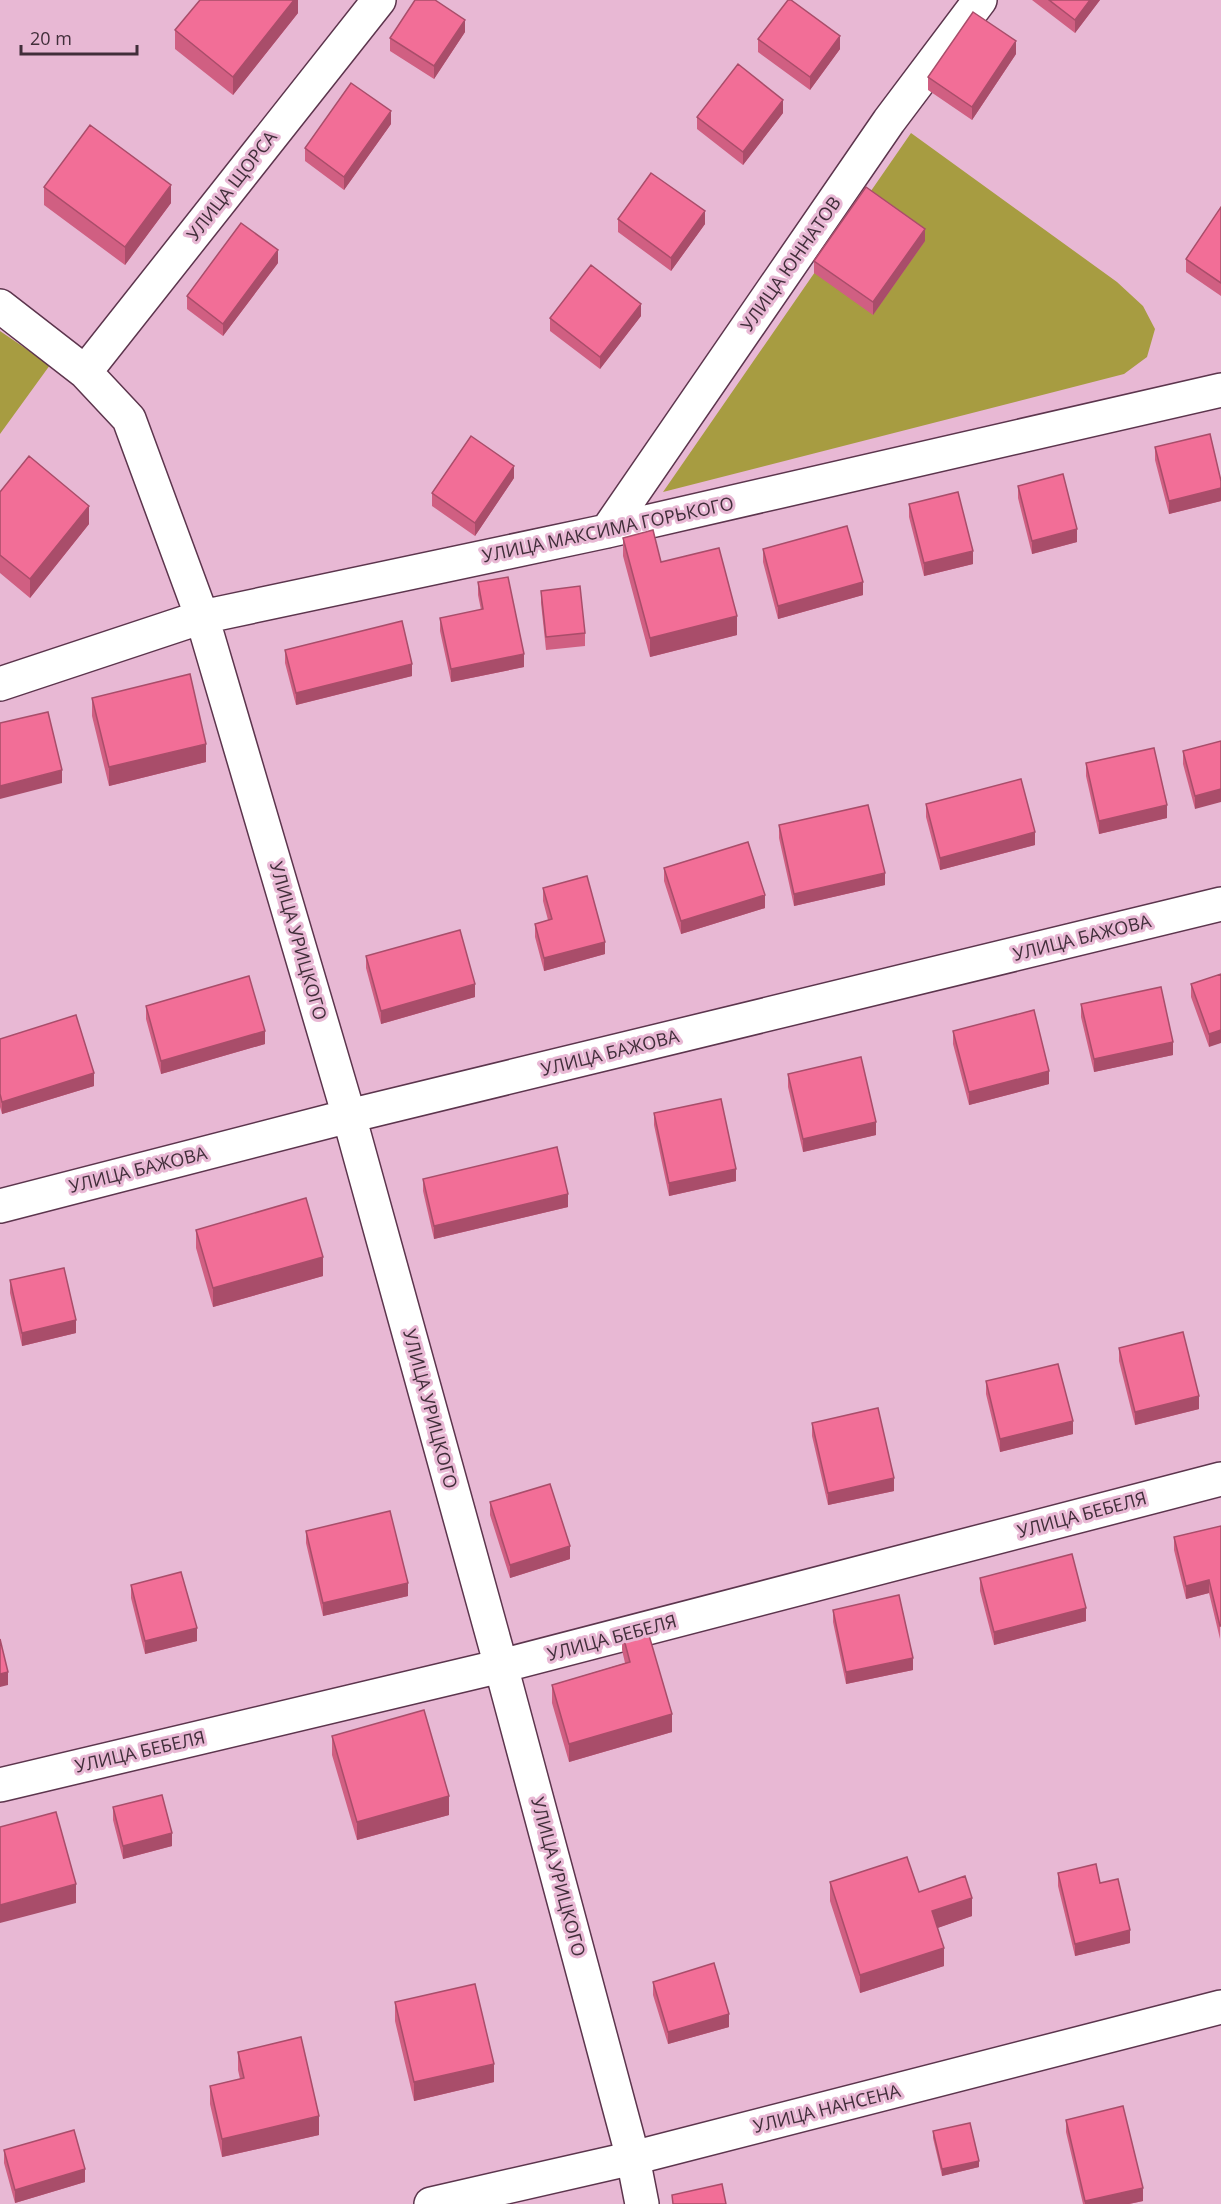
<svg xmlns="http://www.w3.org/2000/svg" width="1221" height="2204" font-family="'Open Sans',sans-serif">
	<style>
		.green { fill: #a79c41 }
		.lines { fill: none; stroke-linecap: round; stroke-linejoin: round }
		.minor-casing { stroke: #5c354d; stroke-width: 36 }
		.secondary-casing { stroke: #5c354d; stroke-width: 36 }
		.minor { stroke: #fff; stroke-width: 33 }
		.secondary { stroke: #fff; stroke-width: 33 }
		.wall { fill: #d05f82 }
		.shaded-wall { fill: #a94d6a }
		.building { fill: #f26e97; stroke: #a94d6a; stroke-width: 1.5 }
		.labels { text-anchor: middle; stroke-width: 6; stroke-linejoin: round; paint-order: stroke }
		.street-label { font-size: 18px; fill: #412e3a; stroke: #e8b8d4 }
	</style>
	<rect width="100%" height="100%" fill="#e8b8d4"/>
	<path class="green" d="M911 133 1117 282 1143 306 1155 329 1147 357 1124 374 663 492Z
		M0 331 50 365 0 434Z"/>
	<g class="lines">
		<defs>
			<path id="minor" d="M0 306 85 372 129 419 202 617 349 1116 501 1666 633 2158 642 2204
				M85 372 379 0
				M607 531 889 121 980 0
				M0 684 202 617 607 531 1221 390
				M0 1206 349 1116 1221 904
				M0 1785 501 1666 1221 1479"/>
			<path id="secondary" d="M431 2204 633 2158 1221 2007"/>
		</defs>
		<use href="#minor" class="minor-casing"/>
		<use href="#secondary" class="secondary-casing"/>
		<use href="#minor" class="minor"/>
		<use href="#secondary" class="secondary"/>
	</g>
	<path class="wall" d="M298 0V13L233 95 175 49V30Z
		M1032 0H1100L1075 33Z
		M465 32 434 79 390 51V38Z
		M758 39 840 49 810 90 758 52Z
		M1016 54 972 120 928 90V77Z
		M783 113 743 165 697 129V117Z
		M391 124 344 190 305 161V148Z
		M44 187 171 203 125 265 44 205Z
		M1221 207V296L1186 272V259Z
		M618 219 705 224 671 271 618 232Z
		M925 241 873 315 814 273V261Z
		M278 263 223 336 187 309V296Z
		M641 316 600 369 550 331V318Z
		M1155 447 1221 481V501L1169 514 1155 460Z
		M514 478 475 536 432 506V493Z
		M1018 486 1077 542 1032 554 1018 498Z
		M0 492 89 524 30 598 0 573Z
		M909 504 973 564 924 576 909 517Z
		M623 538 661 562 737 635 650 657 623 556Z
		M763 549 863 595 778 619 763 562Z
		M478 582 524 667 451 682 440 631V618L481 610 478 595Z
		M541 591 585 633V646L546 650 541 603Z
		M285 650 412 676 296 705 285 663Z
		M92 698 206 762 109 786 92 716Z
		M1221 741 1195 809 1183 764V751Z
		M1086 763 1167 818 1099 834 1086 776Z
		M926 804 1035 845 940 870 926 817Z
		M779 825 885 885 794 906 779 838Z
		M664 868 765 908 681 934 664 881Z
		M543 888 605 954 544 971 535 937V924L548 920 543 901Z
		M366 956 475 997 381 1024 366 968Z
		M1221 974 1209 1047 1191 997V984Z
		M1081 1004 1173 1055 1094 1072 1081 1017Z
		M146 1006 265 1044 161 1074 146 1019Z
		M953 1031 1049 1084 969 1105 953 1044Z
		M0 1039 94 1086 2 1114 0 1107Z
		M788 1074 876 1135 803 1152 788 1087Z
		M654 1113 736 1181 669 1196 654 1125Z
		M423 1179 568 1207 434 1239 423 1191Z
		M196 1230 323 1276 213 1307 196 1248Z
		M10 1280 76 1333 22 1346 10 1293Z
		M1119 1348 1199 1409 1135 1425 1119 1361Z
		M986 1381 1073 1434 1000 1452 986 1394Z
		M812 1423 894 1491 828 1505 812 1436Z
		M490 1502 570 1559 510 1578 490 1515Z
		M1221 1526 1220 1639 1209 1593 1186 1599 1174 1550V1537Z
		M306 1531 408 1596 323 1616 306 1543Z
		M980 1578 1086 1621 994 1645 980 1591Z
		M131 1585 197 1641 145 1654 131 1598Z
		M833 1610 913 1670 846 1684 833 1622Z
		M622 1632 672 1732 569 1762 552 1703V1685L625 1663 622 1650Z
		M332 1736 449 1815 357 1840 332 1755Z
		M113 1807 172 1846 123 1859 113 1820Z
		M1058 1873 1100 1883 1130 1943 1075 1956 1058 1886Z
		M830 1882 972 1916 937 1928 944 1966 860 1993 830 1901Z
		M653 1982 729 2027 668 2044 653 1995Z
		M395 2002 494 2082 414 2101 395 2021Z
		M238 2052 319 2135 222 2157 210 2104V2086L240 2079 238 2070Z
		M1066 2120 1143 2201 1129 2204H1083L1066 2132Z
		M933 2131 979 2167 942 2176 933 2138Z
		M4 2150 85 2182 15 2203 4 2163Z"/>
	<path class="shaded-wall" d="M294 0H298V13L233 95V77Z
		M1090 0H1100L1075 33V20Z
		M465 20V32L434 79V66Z
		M840 36V49L810 90V77Z
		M1016 41V54L972 120V107Z
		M783 100V113L743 165V152Z
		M391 111V124L344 190V177Z
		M171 185V203L125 265V247Z
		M705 211V224L671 271V258Z
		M925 229V241L873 315V302Z
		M278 250V263L223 336V324Z
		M641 304V316L600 369V357Z
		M514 466V478L475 536V523Z
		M1221 488V501L1169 514V501Z
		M89 506V524L30 598V579Z
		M1077 529V542L1032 554V541Z
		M973 551V564L924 576V563Z
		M863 582V595L778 619V606Z
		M737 616V635L650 657V638Z
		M524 654V667L451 682V669Z
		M412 664V676L296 705V693Z
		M206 744V762L109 786V767Z
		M62 770V783L0 799V786Z
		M1221 789V802L1195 809V796Z
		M1167 805V818L1099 834V821Z
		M1035 832V845L940 870V858Z
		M885 873V885L794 906V894Z
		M765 895V908L681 934V921Z
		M605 942V954L544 971V958Z
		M475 984V997L381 1024V1011Z
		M1221 1030V1043L1209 1047V1034Z
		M265 1031V1044L161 1074V1061Z
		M1173 1042V1055L1094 1072V1059Z
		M1049 1071V1084L969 1105V1092Z
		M94 1073V1086L2 1114V1102Z
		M876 1122V1135L803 1152V1139Z
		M736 1169V1181L669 1196V1183Z
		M568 1194V1207L434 1239V1226Z
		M323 1257V1276L213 1307V1288Z
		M76 1320V1333L22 1346V1333Z
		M1199 1396V1409L1135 1425V1412Z
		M1073 1421V1434L1000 1452V1439Z
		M894 1478V1491L828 1505V1493Z
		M570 1546V1559L510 1578V1565Z
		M1209 1580V1593L1186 1599V1586Z
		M408 1583V1596L323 1616V1603Z
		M1086 1608V1621L994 1645V1632Z
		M197 1628V1641L145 1654V1641Z
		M913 1658V1670L846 1684V1672Z
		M8 1672V1685L0 1687V1674Z
		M672 1714V1732L569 1762V1744Z
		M449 1796V1815L357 1840V1822Z
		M172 1833V1846L123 1859V1846Z
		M76 1884V1903L0 1923V1905Z
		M972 1898V1916L932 1930V1911Z
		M1130 1930V1943L1075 1956V1944Z
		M944 1948V1966L860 1993V1975Z
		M729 2014V2027L668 2044V2032Z
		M494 2064V2082L414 2101V2082Z
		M319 2116V2135L222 2157V2139Z
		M979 2161V2167L942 2176V2169Z
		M85 2169V2182L15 2203V2190Z
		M1143 2188V2201L1129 2204H1085V2201Z"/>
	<path class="building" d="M200 0H294L233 77 175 30Z
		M415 0H435L465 20 434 66 390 38Z
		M788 0H791L840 36 810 77 758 39Z
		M1049 0H1090L1075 20Z
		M973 12 1016 41 972 107 928 77Z
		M738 64 783 100 743 152 697 117Z
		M351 83 391 111 344 177 305 148Z
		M90 125 171 185 125 247 44 187Z
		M651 173 705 211 671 258 618 219Z
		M866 187 925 229 873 302 814 261Z
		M1221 207V283L1186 259Z
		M241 223 278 250 223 324 187 296Z
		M591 265 641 304 600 357 550 318Z
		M1210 434 1221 481V488L1169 501 1155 447Z
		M471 436 514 466 475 523 432 493Z
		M29 456 89 506 30 579 0 555V492Z
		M1063 474 1077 529 1032 541 1018 486Z
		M958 492 973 551 924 563 909 504Z
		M847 526 863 582 778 606 763 549Z
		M653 530 661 562 719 548 737 616 650 638 623 538Z
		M508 577 524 654 451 669 440 618 483 609 478 582Z
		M580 586 585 633 546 637 541 591Z
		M402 621 412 664 296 693 285 650Z
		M190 674 206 744 109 767 92 698Z
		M48 712 62 770 0 786V723Z
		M1221 741V789L1195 796 1183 751Z
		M1154 748 1167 805 1099 821 1086 763Z
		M1021 779 1035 832 940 858 926 804Z
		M868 805 885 873 794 894 779 825Z
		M748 842 765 895 681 921 664 868Z
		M587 876 605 942 544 958 535 924 552 919 543 888Z
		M460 930 475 984 381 1011 366 956Z
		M1221 974V1030L1209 1034 1191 984Z
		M249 976 265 1031 161 1061 146 1006Z
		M1161 987 1173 1042 1094 1059 1081 1004Z
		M1034 1010 1049 1071 969 1092 953 1031Z
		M76 1015 94 1073 2 1102 0 1094V1039Z
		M861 1057 876 1122 803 1139 788 1074Z
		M721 1099 736 1169 669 1183 654 1113Z
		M557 1147 568 1194 434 1226 423 1179Z
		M306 1198 323 1257 213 1288 196 1230Z
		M64 1268 76 1320 22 1333 10 1280Z
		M1183 1332 1199 1396 1135 1412 1119 1348Z
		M1058 1364 1073 1421 1000 1439 986 1381Z
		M878 1408 894 1478 828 1493 812 1423Z
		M550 1484 570 1546 510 1565 490 1502Z
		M390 1511 408 1583 323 1603 306 1531Z
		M1221 1526V1626H1220L1209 1580 1186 1586 1174 1537Z
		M1072 1554 1086 1608 994 1632 980 1578Z
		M181 1572 197 1628 145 1641 131 1585Z
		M899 1595 913 1658 846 1672 833 1610Z
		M646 1625 672 1714 569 1744 552 1685 630 1662 622 1632Z
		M0 1639 8 1672 0 1674Z
		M424 1710 449 1796 357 1822 332 1736Z
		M162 1795 172 1833 123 1846 113 1807Z
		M56 1812 76 1884 0 1905V1827Z
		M907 1857 919 1892 965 1876 972 1898 932 1911 944 1948 860 1975 830 1882Z
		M1096 1864 1100 1883 1118 1879 1130 1930 1075 1944 1058 1873Z
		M714 1963 729 2014 668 2032 653 1982Z
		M475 1984 494 2064 414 2082 395 2002Z
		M301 2037 319 2116 222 2139 210 2086 244 2078 238 2052Z
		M1123 2106 1143 2188 1085 2201 1066 2120Z
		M970 2123 979 2161 942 2169 933 2131Z
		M74 2130 85 2169 15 2190 4 2150Z
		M722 2184 726 2204H673L672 2195Z"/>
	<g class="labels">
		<g class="street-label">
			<text transform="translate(232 186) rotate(-52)" y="6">УЛИЦА ЩОРСА</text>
			<text transform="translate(791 264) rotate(-55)" y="6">УЛИЦА ЮННАТОВ</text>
			<text transform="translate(608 530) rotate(-12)" y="6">УЛИЦА МАКСИМА ГОРЬКОГО</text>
			<text transform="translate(1082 938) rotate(-14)" y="6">УЛИЦА БАЖОВА</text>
			<text transform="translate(298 941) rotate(74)" y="6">УЛИЦА УРИЦКОГО</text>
			<text transform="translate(610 1053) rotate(-14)" y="6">УЛИЦА БАЖОВА</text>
			<text transform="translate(138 1170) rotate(-14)" y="6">УЛИЦА БАЖОВА</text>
			<text transform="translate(430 1409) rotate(75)" y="6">УЛИЦА УРИЦКОГО</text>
			<text transform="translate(1082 1515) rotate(-15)" y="6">УЛИЦА БЕБЕЛЯ</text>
			<text transform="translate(612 1638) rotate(-15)" y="6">УЛИЦА БЕБЕЛЯ</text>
			<text transform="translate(140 1752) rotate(-13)" y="6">УЛИЦА БЕБЕЛЯ</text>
			<text transform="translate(558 1877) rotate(75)" y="6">УЛИЦА УРИЦКОГО</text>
			<text transform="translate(827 2109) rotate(-14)" y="6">УЛИЦА НАНСЕНА</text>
		</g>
	</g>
	<path d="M21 45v9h116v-9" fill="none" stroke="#412e3a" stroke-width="3"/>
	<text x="30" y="45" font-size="18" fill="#412e3a" stroke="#e8b8d4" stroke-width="4.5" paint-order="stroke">20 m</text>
</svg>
